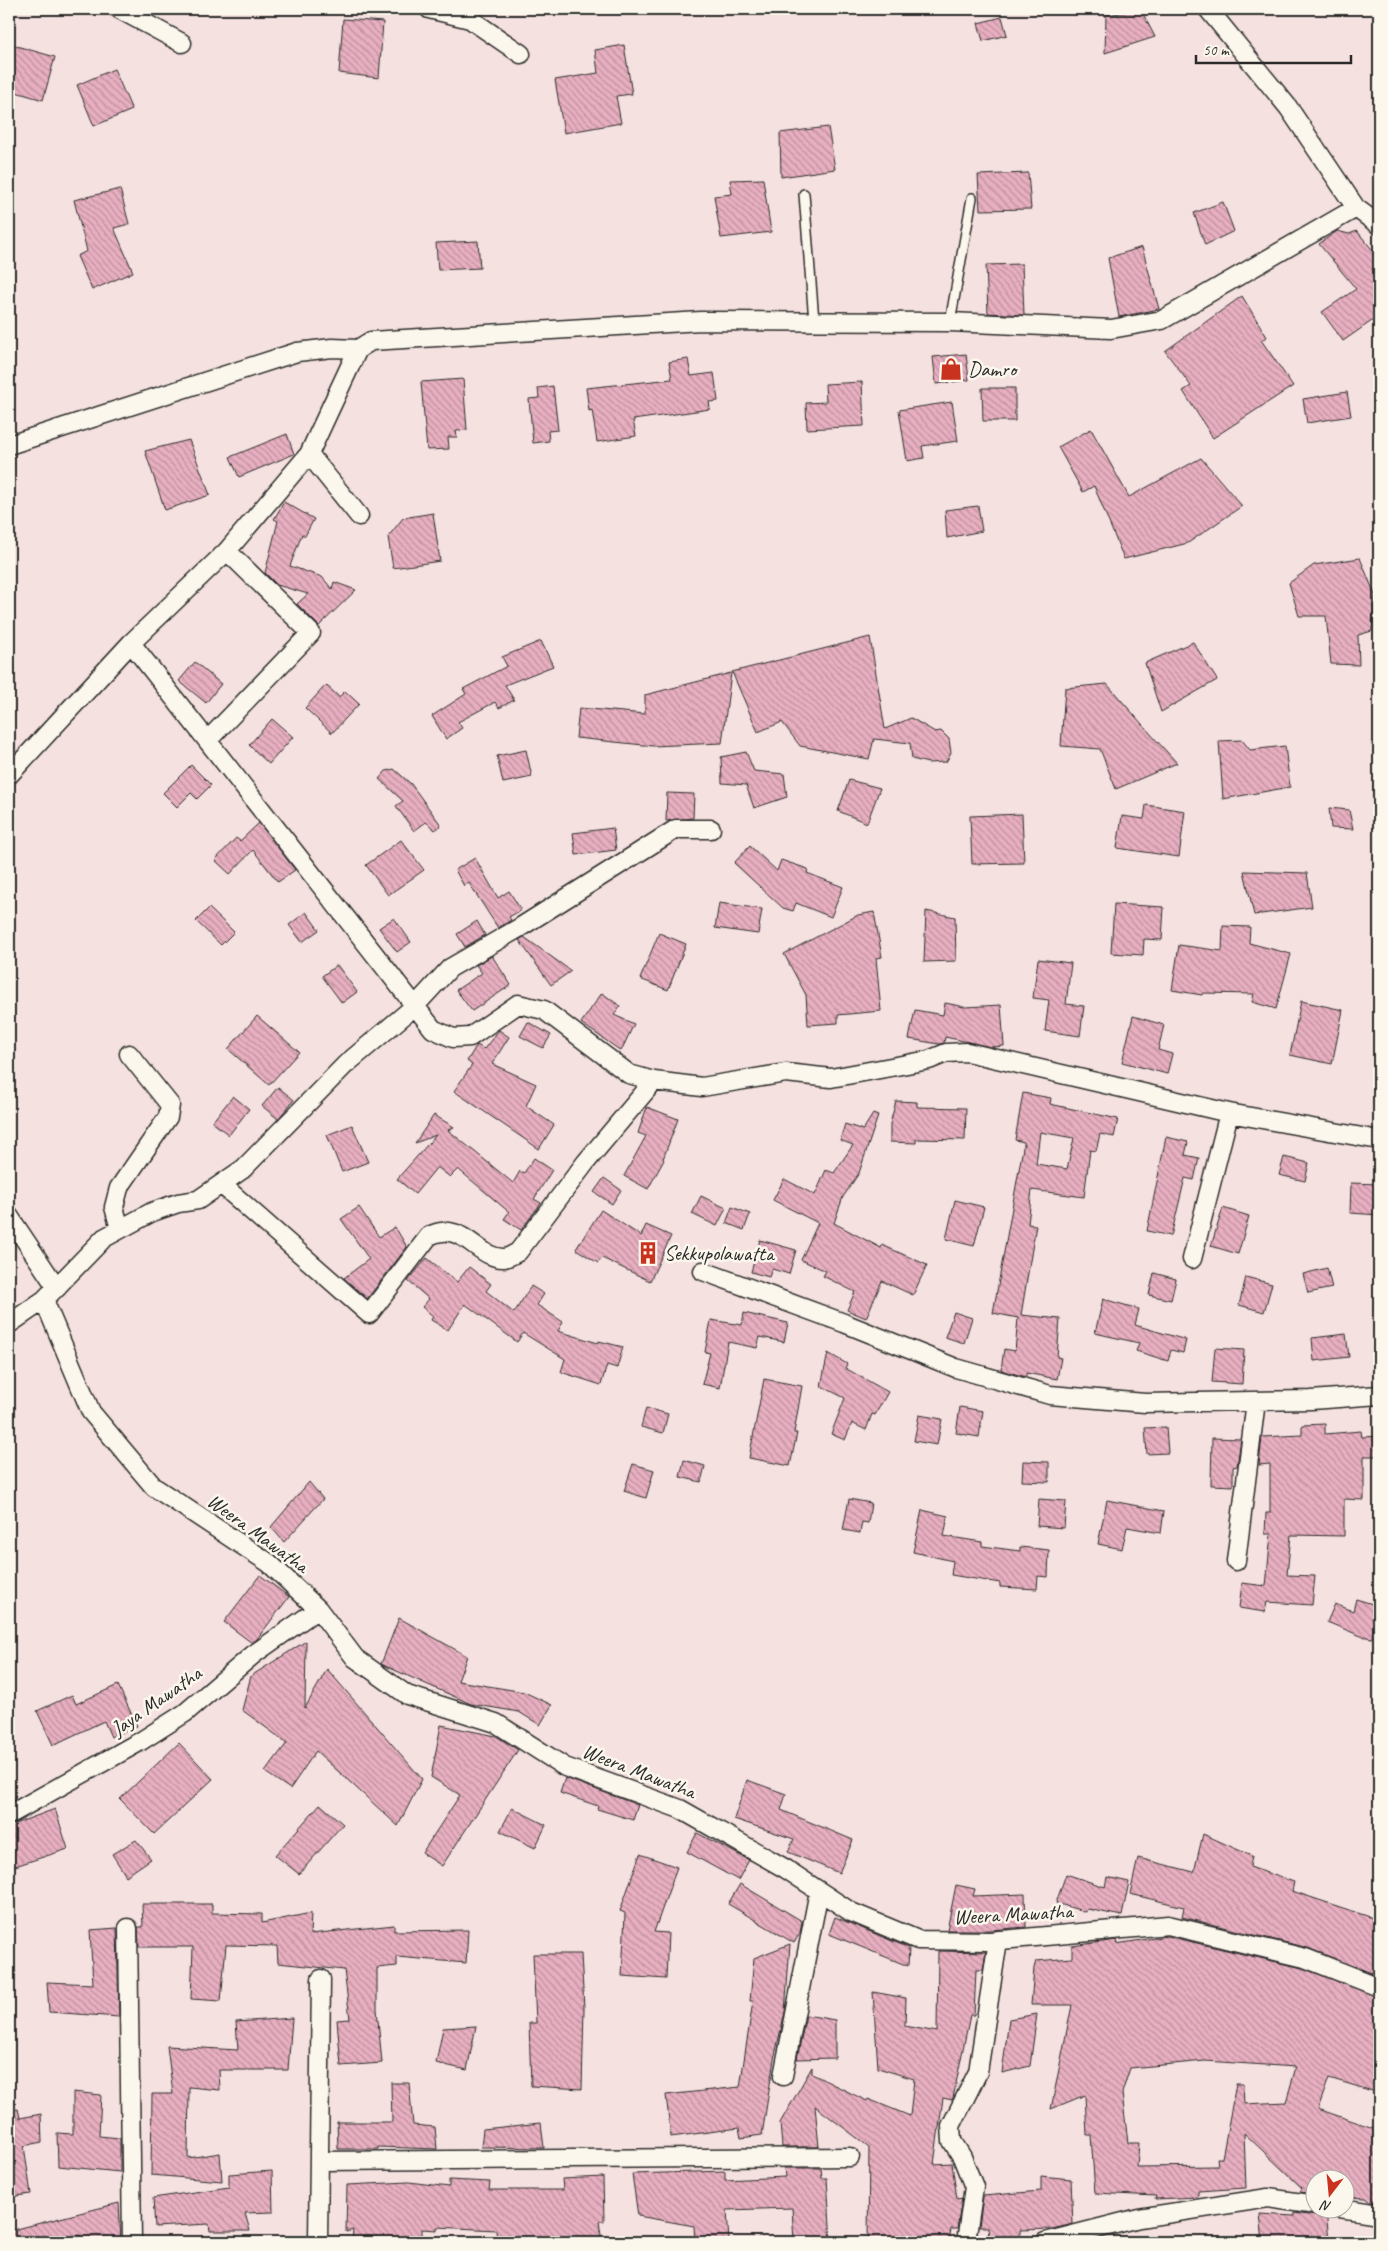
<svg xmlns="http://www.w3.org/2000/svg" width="1388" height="2251" font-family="Caveat,sans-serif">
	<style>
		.building { fill: url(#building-back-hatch); stroke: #2b2b2b; fill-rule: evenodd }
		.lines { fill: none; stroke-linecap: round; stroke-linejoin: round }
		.service-casing { stroke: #2b2b2b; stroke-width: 12 }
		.minor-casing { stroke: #2b2b2b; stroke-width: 21 }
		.service { stroke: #fbf7ec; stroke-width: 9 }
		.minor { stroke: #fbf7ec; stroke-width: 18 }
		.labels { text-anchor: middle; stroke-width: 5; stroke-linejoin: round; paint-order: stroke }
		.poi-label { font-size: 21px; fill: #2b2b2b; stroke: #fbf7ec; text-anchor: start }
		.street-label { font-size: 21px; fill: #2b2b2b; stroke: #fbf7ec }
	</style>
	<defs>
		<pattern id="building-back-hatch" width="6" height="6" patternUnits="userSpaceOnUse" patternTransform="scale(1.25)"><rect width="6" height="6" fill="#e8afc1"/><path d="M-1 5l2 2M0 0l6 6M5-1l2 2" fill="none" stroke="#bc8f9d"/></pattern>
	</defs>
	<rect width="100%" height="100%" fill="#f5e1df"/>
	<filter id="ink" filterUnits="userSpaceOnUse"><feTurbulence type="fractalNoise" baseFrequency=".02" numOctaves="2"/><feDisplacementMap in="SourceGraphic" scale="10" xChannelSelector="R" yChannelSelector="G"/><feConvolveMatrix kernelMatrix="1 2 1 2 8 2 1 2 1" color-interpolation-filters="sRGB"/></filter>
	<g filter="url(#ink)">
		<path class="building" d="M1141 10 1155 37 1105 53 1106 15Z
			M1002 17 1007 35 983 41 978 23Z
			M343 19 383 22 379 78 339 73Z
			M13 45 55 57 43 100 9 90V58Z
			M624 45 632 94 616 96 621 123 564 133 555 80 598 73 595 50Z
			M114 69 132 110 94 126 77 85Z
			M828 127 835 169 781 177 780 133Z
			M1028 173 1031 209 980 210 978 175Z
			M763 179 771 232 721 238 714 196 732 194 730 180Z
			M120 189 129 224 114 228 133 272 92 290 77 256 87 251 74 200Z
			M1223 202 1234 231 1205 245 1194 213Z
			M1337 231 1349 234 1357 231 1379 258V316L1343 341 1322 312 1356 289 1319 244Z
			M478 241 480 268 438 270 436 243Z
			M1142 247 1159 309 1119 317 1108 258Z
			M1022 264 1024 315 988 313 986 265Z
			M1242 296 1267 337 1261 340 1293 386 1213 438 1183 391 1191 386 1165 351Z
			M966 354 969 380 936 384 933 357Z
			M688 359 691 376 714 373 718 401 709 402 710 409 633 420 636 436 597 442 592 410 589 411 586 388 672 379 669 362Z
			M463 379 467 430 456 431 457 437H448L449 449 427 450 421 382Z
			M862 382 864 426 807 429 806 403 826 402 825 384Z
			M553 386 558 430 548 431 549 441 533 443 529 399 539 398 538 388Z
			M982 388H1015V421H983Z
			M1347 392 1351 416 1307 423 1303 399Z
			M952 402 958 441 922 446 924 458 907 461 899 410Z
			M1091 429 1129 497 1201 458 1242 506 1188 543 1124 559 1094 486 1083 492 1058 447Z
			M287 434 294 454 239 477 230 457Z
			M189 440 210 495 165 510 145 451Z
			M284 502 314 519 305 536 302 534 290 566 322 577 332 589 334 582 356 590 319 626 297 604 308 594 277 585 265 573 278 521 274 519Z
			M978 506 982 531 947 538 945 510Z
			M433 513 440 561 393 568 388 537 403 518Z
			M1360 558 1375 595 1372 631 1358 635 1359 665 1331 664 1326 616H1299L1289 583 1314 565Z
			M870 637 885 729 911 718 935 732 941 731 949 739 951 753 946 762 928 763 912 759 910 743 874 739 869 759 800 746 782 722 758 732 732 672Z
			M541 641 553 666 505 685 514 700 499 708 495 702 458 722 462 728 446 739 432 716 466 694 463 689 507 666 502 657Z
			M1193 642 1217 680 1161 712 1145 663Z
			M195 662 221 684 206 703 179 681Z
			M731 673 722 743 653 746 576 738 579 708 645 714V695Z
			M1107 684 1156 740 1177 763 1116 789 1100 749 1061 746 1065 688Z
			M326 685 339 697 345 691 359 704 332 733 305 708Z
			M272 719 293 737 269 764 249 745Z
			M1242 740 1250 750 1285 746 1290 787 1223 799 1219 741Z
			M526 750 532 777 503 783 497 756Z
			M746 752 754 771 784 774 787 797 754 808 746 785 722 783 721 757Z
			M191 765 211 785 197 799 191 793 177 807 163 793Z
			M394 769 411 784 441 825 435 830 426 822 414 831 396 806 403 801 379 779 386 771Z
			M849 780 880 788 867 823 838 811Z
			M667 793 694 794 693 818 666 821Z
			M1146 805 1185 811 1179 857 1117 848 1122 816 1144 819Z
			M1329 808 1349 810 1353 829 1331 828Z
			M1022 814 1024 863 972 864 970 816Z
			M259 823 295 870 278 882 253 850 230 874 215 860 236 838 240 841Z
			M613 828 616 850 576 855 573 833Z
			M401 840 424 870 388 895 366 865Z
			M750 846 777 871 781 860 808 869 807 873 843 887 831 917 796 903 793 911 783 908 734 863Z
			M475 858 498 898 509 891 521 910 509 917 511 920 498 928 469 883 464 886 455 870Z
			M1244 871 1307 873 1312 907 1254 915Z
			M719 903 762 909 758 934 715 928Z
			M1114 904 1164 907 1162 940 1144 939 1143 955 1111 953Z
			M209 908 234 932 221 945 196 921Z
			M926 911 955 917 956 961 924 962Z
			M306 912 319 930 302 942 289 925Z
			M874 912 882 957 876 958 881 1011 838 1015V1023L808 1025 806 995 784 954 858 915Z
			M394 918 411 942 397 952 379 928Z
			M477 921 485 935 465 947 457 934Z
			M1223 926 1250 927 1249 943 1291 954 1276 1009 1252 1002 1254 994 1203 993 1202 995 1172 990 1179 945 1222 951Z
			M659 933 686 944 668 990 640 979Z
			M524 937 571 971 551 985 519 940Z
			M492 956 511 985 472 1011 456 990 482 973 476 965Z
			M1038 959 1071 963 1066 1004 1084 1006 1080 1036 1045 1031 1049 1000 1033 998Z
			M337 965 357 992 342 1003 322 976Z
			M602 993 620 1006 614 1015 634 1024 621 1051 581 1023Z
			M1301 1001 1343 1010 1332 1064 1290 1055Z
			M945 1003 965 1007 1001 1005 1004 1046 991 1047 945 1037 944 1043 939 1044 909 1039 915 1010 943 1015Z
			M257 1016 299 1052 269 1085 228 1049Z
			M1133 1016 1164 1025 1158 1050 1172 1054 1167 1074 1122 1062Z
			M528 1022 551 1035 543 1048 520 1036Z
			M499 1030 509 1037 492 1064 536 1084 526 1106 554 1125 539 1149 454 1091 472 1065 467 1061 477 1045 484 1049Z
			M278 1087 294 1100 278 1119 262 1106Z
			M1023 1093 1051 1098 1050 1104 1118 1119 1114 1137 1100 1134 1096 1151 1090 1150 1084 1197 1032 1190 1028 1224 1036 1225 1021 1315 1060 1319 1057 1357 1061 1358 1057 1379 1026 1373V1377L1001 1370 1004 1349 1015 1351 1018 1318 993 1313 1024 1142 1015 1140ZM1040 1132 1074 1138 1067 1169 1036 1164Z
			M233 1096 249 1109 229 1135 212 1122Z
			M896 1101 917 1102V1107L966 1108 965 1140 916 1139V1143L890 1142V1124Z
			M647 1107 678 1119 663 1159 664 1160 648 1189 624 1176 646 1136 638 1133Z
			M873 1114 878 1116 859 1173 843 1197 834 1223 881 1248 882 1245 927 1265 913 1295 882 1281 866 1318 847 1310 855 1292 823 1276 826 1271 801 1260 818 1223 773 1200 784 1179 815 1195 826 1170 834 1173 853 1145 840 1140 845 1124 863 1130Z
			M434 1115 454 1127 448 1130 513 1183 520 1171 524 1173 534 1158 552 1170 534 1199 541 1203 521 1230 504 1219 509 1212 458 1169 450 1177 437 1167 415 1194 397 1179 436 1135 415 1143Z
			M352 1125 368 1162 342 1172 327 1135Z
			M1166 1137 1188 1142 1185 1155 1199 1158 1194 1180 1185 1178 1171 1236 1147 1231Z
			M1284 1157 1309 1163 1305 1181 1279 1175Z
			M604 1178 621 1190 612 1204 594 1192Z
			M1351 1183 1379 1184V1215L1350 1213Z
			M701 1196 726 1208 717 1226 692 1214Z
			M955 1200 984 1207 974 1246 946 1239Z
			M359 1207 379 1237 395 1227 407 1247 367 1299 344 1278 369 1259 341 1219Z
			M732 1207 750 1214 744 1230 726 1223Z
			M1223 1208 1249 1216 1238 1254 1211 1246Z
			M601 1210 641 1236 646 1225 671 1236 650 1281 602 1258 598 1263 576 1249Z
			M760 1240 796 1250 789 1274 772 1269 769 1277 751 1272Z
			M427 1258 457 1282 469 1267 491 1284 486 1291 514 1313 531 1286 544 1294 537 1305 563 1322 558 1331 598 1343 599 1341 623 1347 617 1368 607 1365 601 1385 561 1372 565 1359 523 1333 517 1342 465 1304 448 1330 431 1320 433 1316 422 1307 429 1299 408 1281Z
			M1327 1268 1332 1288 1308 1293 1303 1274Z
			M1154 1273 1176 1279 1171 1300 1149 1295Z
			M1246 1277 1272 1284 1264 1312 1239 1305Z
			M1103 1299 1139 1309 1135 1325 1186 1340 1183 1353 1171 1350 1168 1361 1136 1351 1139 1343 1095 1333Z
			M954 1312 972 1318 964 1343 945 1337Z
			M744 1313 788 1323 784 1342 760 1337 757 1348 728 1342 720 1388 702 1384 710 1353 705 1352 711 1320 742 1325Z
			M1346 1334 1349 1357 1314 1361 1312 1338Z
			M1215 1348 1244 1350 1242 1384 1212 1382Z
			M828 1353 847 1364 845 1368 888 1392 875 1415 872 1414 866 1430 852 1423 845 1440 831 1434 845 1398 821 1386Z
			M764 1379 802 1386 794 1433H797L790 1466 749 1458Z
			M960 1407 983 1411 979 1437 956 1433Z
			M646 1408 668 1414 663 1433 641 1427Z
			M919 1415 942 1419 937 1445 914 1441Z
			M1325 1424V1434L1361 1431 1362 1437 1379 1436V1456H1364V1500L1344 1499V1536L1291 1535 1287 1575 1315 1576 1312 1605 1267 1602 1265 1612 1239 1608 1242 1583 1266 1586 1271 1534H1265L1266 1513H1270V1464L1259 1465 1262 1437 1302 1435V1425Z
			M1166 1427 1168 1453 1147 1454 1145 1428Z
			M1212 1438 1241 1439 1237 1466 1233 1467V1486L1211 1485Z
			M684 1460 705 1466 701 1482 680 1477Z
			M1023 1461 1049 1462V1482L1022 1481Z
			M633 1464 654 1470 646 1498 624 1491Z
			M309 1482 323 1499 284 1542 271 1527Z
			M849 1499 871 1503 868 1523 862 1522 860 1533 843 1530Z
			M1039 1499 1066 1501 1064 1528 1037 1526Z
			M1107 1500 1164 1511 1161 1533 1127 1527 1122 1549 1098 1544Z
			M922 1510 948 1516 944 1536 982 1542V1546L1020 1551V1547L1049 1550 1048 1577 1038 1576 1037 1589 1000 1587V1583L951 1575 953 1561 913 1552Z
			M260 1575 289 1597 257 1639 252 1643 224 1622Z
			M1356 1599 1379 1606 1372 1638 1361 1636 1327 1622 1335 1604 1353 1611Z
			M399 1618 467 1656 458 1681 524 1692 552 1705 540 1725 519 1712 471 1704 381 1664Z
			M306 1641 305 1708 327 1669 422 1779 398 1826 316 1751 290 1789 265 1772 287 1743 242 1710 251 1676Z
			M118 1685 137 1726 111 1737 104 1721 53 1745 37 1711 72 1695 76 1704Z
			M441 1725 496 1736 518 1750 442 1866 422 1853 460 1795 431 1777Z
			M179 1743 213 1779 154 1834 120 1799Z
			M565 1778 638 1805 633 1820 597 1809 598 1806 560 1793Z
			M747 1780 786 1794 781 1810 853 1840 839 1873 788 1852 794 1839 734 1819Z
			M320 1804 343 1824 299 1874 275 1855Z
			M512 1808 546 1825 535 1848 500 1831Z
			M55 1809 68 1849 9 1868V1826Z
			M697 1833 749 1860 738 1880 687 1852Z
			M1203 1834 1252 1856 1250 1867 1294 1882 1292 1891 1379 1920V1976L1308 1948 1182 1917 1184 1907 1130 1894 1138 1858 1194 1872Z
			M136 1840 151 1859 126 1876 112 1854Z
			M640 1854 677 1867 654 1932 668 1933 666 1979 622 1976 625 1913 620 1911Z
			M1066 1874 1105 1887 1107 1877 1129 1882 1122 1916 1087 1909 1086 1912 1056 1903Z
			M740 1884 802 1921 800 1933 794 1943 728 1904Z
			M956 1885 975 1889 973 1896 1025 1894 1026 1927 990 1930H947Z
			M142 1904H212V1913L262 1914V1923L311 1913 310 1934 394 1925V1931L468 1930 466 1963 397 1957V1966L377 1968V2009L382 2063 341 2066 337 2020 350 2019 344 1970 278 1963 277 1946 226 1945 221 2001 191 1999 193 1947H139L138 1927H143Z
			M835 1917 909 1948 908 1966 829 1934Z
			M117 1928 119 2017 49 2012 47 1982 93 1984 90 1930Z
			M1167 1936 1302 1968 1379 1997V2093L1329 2078 1318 2109 1379 2130V2203L1371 2202 1366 2198 1346 2197V2178H1316V2194L1300 2192 1302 2188 1244 2133 1246 2188 1198 2191V2197L1155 2199 1156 2196 1095 2193 1091 2135H1087L1085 2095 1051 2109 1072 2005H1031L1034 1968 1036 1961 1072 1958V1946L1117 1940 1116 1944ZM1205 2061 1296 2067 1286 2102 1244 2104 1243 2084H1236L1222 2158H1217L1218 2166 1137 2167 1139 2143H1128L1122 2093 1130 2068Z
			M790 1944 785 2012 774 2059 762 2135 741 2138 739 2128 671 2137 666 2095 740 2087 753 2001H750L754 1958Z
			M938 1951 986 1952 983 1970H976L974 2015H970L953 2098 952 2100 943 2098 934 2164 952 2163 957 2199 962 2198 957 2229H951L949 2242H868L869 2147 815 2106 819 2147H782L780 2123 812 2067V2074L867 2101 868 2099 910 2116 914 2079 878 2068 873 1992 906 1998 905 2026 937 2032Z
			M533 1954H581L584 2008 582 2089 531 2086 529 2023H536Z
			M1037 2014 1030 2066 1002 2073 1009 2019Z
			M806 2015 835 2020V2058L797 2059Z
			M292 2018 288 2070H219L220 2090 189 2087 188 2158 220 2153 222 2181 151 2175 152 2094H173L167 2046 238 2050 236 2022Z
			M476 2026 467 2070 436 2063 443 2028Z
			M391 2083H409L413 2125 435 2127 437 2149 378 2147V2149H338L337 2122H392Z
			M73 2092 101 2095 99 2136 120 2138V2172L58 2166 57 2133 73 2134Z
			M18 2109 20 2118 41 2114 42 2142 24 2146 31 2194 9 2197V2110Z
			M541 2123 544 2148 481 2147 483 2129Z
			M784 2168H821L822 2178H827L831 2242H794L792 2208 727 2210 729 2242H695L694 2226 638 2216 632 2174 725 2171V2180L785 2177Z
			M272 2171 273 2212 245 2213 250 2231H210L209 2224 155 2227 153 2198 229 2187V2174Z
			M1041 2176 1071 2179 1073 2224 1052 2229 1020 2230V2236L989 2239 988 2227H979L983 2196 1041 2191Z
			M603 2177 604 2221H599L602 2242H497L496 2230 437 2227V2230L422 2229V2242H352L353 2230 346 2232 347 2185 409 2182 449 2187V2180L490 2182 489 2190H563L562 2179Z
			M119 2203 121 2242H79L80 2235 29 2242H9V2231Z
			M1326 2208 1329 2242H1263L1260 2214 1294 2216V2213L1315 2216 1320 2215Z"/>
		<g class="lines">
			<defs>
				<path id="service" d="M804 194 814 321
					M950 322 972 198"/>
				<path id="minor" d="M119 9 182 43
					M429 9 470 19 521 54
					M1208 9 1288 107 1356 208
					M9 445 297 352 332 348 358 349
					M309 454 359 516
					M131 643 433 1029 453 1038 470 1037 518 1004 544 1010 629 1074 654 1081 702 1087 786 1073 831 1078 929 1060 946 1053 967 1052 1229 1113 1379 1140
					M208 740 311 633 227 551
					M9 775 131 643 227 551 309 454 358 349 371 341 701 321 950 322 1111 329 1162 320 1356 208 1379 225
					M221 1184 369 1314 429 1236C463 1219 477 1259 504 1258 508 1258 514 1254 518 1252L586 1162 654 1081
					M9 1216 57 1288
					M120 1229 114 1207 119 1188 168 1117 170 1105 129 1054
					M1192 1259 1229 1113
					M703 1271 844 1323 956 1368 1050 1395 1145 1403 1311 1400 1379 1395
					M44 1300 91 1412 154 1487 269 1563 318 1609 355 1658 407 1695 496 1723 565 1767 680 1809 786 1869 851 1912 918 1940 990 1941 1168 1925 1305 1958 1379 1987
					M9 1324 44 1300 104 1238 152 1212 178 1203 198 1200 243 1169 345 1065 415 1006 450 968 519 928 676 829H711
					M1236 1561 1256 1401
					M9 1815 141 1741 185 1713 254 1654 318 1609
					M128 1928 132 2242
					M783 2076 819 1891
					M319 2161 850 2157
					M1340 2208 1379 2214
					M318 2242 321 1979
					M966 2242 974 2187 962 2157 952 2141 951 2126 978 2072 998 1940
					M1045 2242 1139 2218 1268 2198 1316 2205"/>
			</defs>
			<use href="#service" class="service-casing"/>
			<use href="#minor" class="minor-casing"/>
			<use href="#service" class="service"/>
			<use href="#minor" class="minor"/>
		</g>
	</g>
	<defs>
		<symbol id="shop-bare" viewBox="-9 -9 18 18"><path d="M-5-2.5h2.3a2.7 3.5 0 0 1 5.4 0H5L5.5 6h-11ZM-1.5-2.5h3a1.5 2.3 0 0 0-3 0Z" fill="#c8321e" stroke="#fbf7ec" stroke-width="2.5" paint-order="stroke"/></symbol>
		<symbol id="building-bare" viewBox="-9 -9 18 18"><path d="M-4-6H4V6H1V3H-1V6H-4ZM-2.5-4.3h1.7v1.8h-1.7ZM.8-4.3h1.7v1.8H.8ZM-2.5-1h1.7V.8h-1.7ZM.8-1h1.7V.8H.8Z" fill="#c8321e" stroke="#fbf7ec" stroke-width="2.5" paint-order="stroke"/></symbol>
	</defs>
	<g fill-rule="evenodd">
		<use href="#shop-bare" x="935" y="353" width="32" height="32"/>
		<use href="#building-bare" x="632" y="1237" width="32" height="32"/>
	</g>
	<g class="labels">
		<g class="poi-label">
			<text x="968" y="376">Damro</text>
			<text x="664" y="1260">Sekkupolawatta</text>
		</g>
		<g class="street-label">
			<text transform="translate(258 1533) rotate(36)" y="7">Weera Mawatha</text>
			<text transform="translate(156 1701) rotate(-35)" y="7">Jaya Mawatha</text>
			<text transform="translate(639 1771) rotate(21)" y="7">Weera Mawatha</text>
			<text transform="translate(1013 1914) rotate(-3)" y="7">Weera Mawatha</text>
		</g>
	</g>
	<rect width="1388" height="2251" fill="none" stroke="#fbf7ec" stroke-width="30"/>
	<rect x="15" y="15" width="1358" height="2221" fill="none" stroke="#2b2b2b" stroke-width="2" filter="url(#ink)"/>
	<g transform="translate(1330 2194) rotate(196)"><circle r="24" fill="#fbf7ec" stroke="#a8a59f"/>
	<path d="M0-4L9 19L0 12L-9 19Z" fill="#c8321e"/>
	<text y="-8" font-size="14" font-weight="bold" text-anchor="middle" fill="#2b2b2b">N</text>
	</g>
	<path d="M1196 55v8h155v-8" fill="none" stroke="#2b2b2b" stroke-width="2.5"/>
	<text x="1203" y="55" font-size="15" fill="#2b2b2b" stroke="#fbf7ec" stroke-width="4" paint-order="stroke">50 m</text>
</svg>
